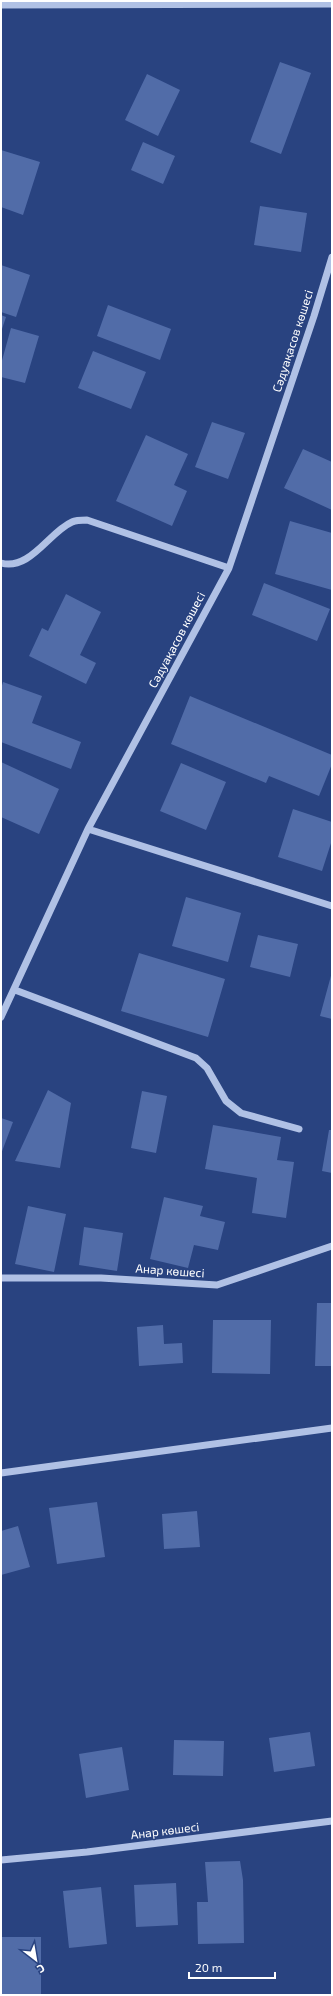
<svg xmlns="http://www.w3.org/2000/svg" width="333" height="1996" font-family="'Exo 2',sans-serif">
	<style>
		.building { fill: #516ca8 }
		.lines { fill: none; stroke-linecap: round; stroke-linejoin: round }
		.minor { stroke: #b0c1e5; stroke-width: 7 }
		.labels { text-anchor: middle; stroke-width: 3; stroke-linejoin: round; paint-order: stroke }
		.street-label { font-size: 12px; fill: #fff; stroke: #294380 }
	</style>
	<rect width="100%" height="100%" fill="#294380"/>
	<path class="building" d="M280 62 311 73 281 154 250 142Z
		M147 74 180 90 158 136 125 120Z
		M143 142 175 156 163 184 131 170Z
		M1 150 40 162 23 215 1 207Z
		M260 206 307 213 301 252 254 245Z
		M1 265 30 275 16 317 1 312Z
		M108 305 171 329 160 360 97 336Z
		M1 315 6 317 1 332Z
		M11 328 39 336 25 383 1 377V364Z
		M93 351 146 372 131 409 78 388Z
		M212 422 245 433 228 479 195 467Z
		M146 435 188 454 174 485 187 491 172 526 116 501Z
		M303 449 332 462V510L284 488Z
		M290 521 332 533V590L275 574Z
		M264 583 330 609 317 641 252 615Z
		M66 594 101 612 80 655 96 663 86 684 29 656 42 628 48 631Z
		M3 682 42 696 32 723 81 742 71 769 1 742V689Z
		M190 696 332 755V764L319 796 269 776 266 783 171 744Z
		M1 762 59 789 39 834 1 817Z
		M181 763 226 782 206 830 160 811Z
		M293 809 332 822V840L322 871 278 857Z
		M186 897 241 913 228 962 172 946Z
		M258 935 298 944 290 977 250 967Z
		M139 953 225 979 208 1037 121 1011Z
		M332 972V1019L320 1016Z
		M48 1090 71 1103 60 1168 15 1161Z
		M142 1091 167 1096 156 1153 131 1148Z
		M1 1118 13 1122 1 1154Z
		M213 1125 281 1137 277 1160 294 1162 286 1218 252 1213 257 1178 205 1169Z
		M329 1130H332V1173L322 1171Z
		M164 1197 203 1206 200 1216 225 1222 218 1250 194 1245 188 1268 150 1259Z
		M28 1206 66 1214 54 1272 15 1264Z
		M84 1227 123 1233 117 1271 79 1265Z
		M317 1303H332V1366H315Z
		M213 1320H271L270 1374 212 1373Z
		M163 1325 164 1344 182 1343 183 1363 139 1366 137 1327Z
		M97 1502 105 1557 57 1564 49 1508Z
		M197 1511 200 1547 164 1549 162 1514Z
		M18 1526 30 1567 1 1575V1531Z
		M310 1732 315 1766 274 1772 269 1738Z
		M174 1740 224 1741 223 1776 173 1775Z
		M122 1747 129 1790 86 1798 79 1754Z
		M240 1861 243 1880 244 1943 198 1944 197 1902H208L205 1862Z
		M176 1883 178 1925 136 1927 134 1885Z
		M101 1887 107 1944 69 1948 63 1891Z
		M2 1937H41V1995H2Z"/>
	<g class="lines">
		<path class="minor" d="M1 5 332 4
			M1 563C30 571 49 532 72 522 76 520 82 520 87 520L229 568
			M88 829 332 906
			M15 990 196 1058 207 1068 226 1101 241 1113 299 1129
			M1 1017 88 829 229 568 314 316 332 257
			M1 1278H101L217 1285 332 1246
			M1 1473 332 1428
			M1 1860 87 1852 332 1821"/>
	</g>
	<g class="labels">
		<g class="street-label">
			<text transform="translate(293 341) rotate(-72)" y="4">Сәдуақасов көшесі</text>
			<text transform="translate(177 640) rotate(-62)" y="4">Сәдуақасов көшесі</text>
			<text transform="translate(170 1271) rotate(4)" y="4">Анар көшесі</text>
			<text transform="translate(165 1831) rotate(-7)" y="4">Анар көшесі</text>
		</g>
	</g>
	<rect width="333" height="1996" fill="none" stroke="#ffffff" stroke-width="4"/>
	<g transform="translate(36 1960) rotate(149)" stroke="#294380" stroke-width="3" paint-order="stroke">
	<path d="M0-3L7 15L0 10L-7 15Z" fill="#ffffff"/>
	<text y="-6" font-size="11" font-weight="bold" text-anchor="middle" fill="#ffffff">С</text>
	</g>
	<path d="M189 1972v6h86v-6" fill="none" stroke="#ffffff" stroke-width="2"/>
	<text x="195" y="1972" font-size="12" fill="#ffffff" stroke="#294380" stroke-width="3" paint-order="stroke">20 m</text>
</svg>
